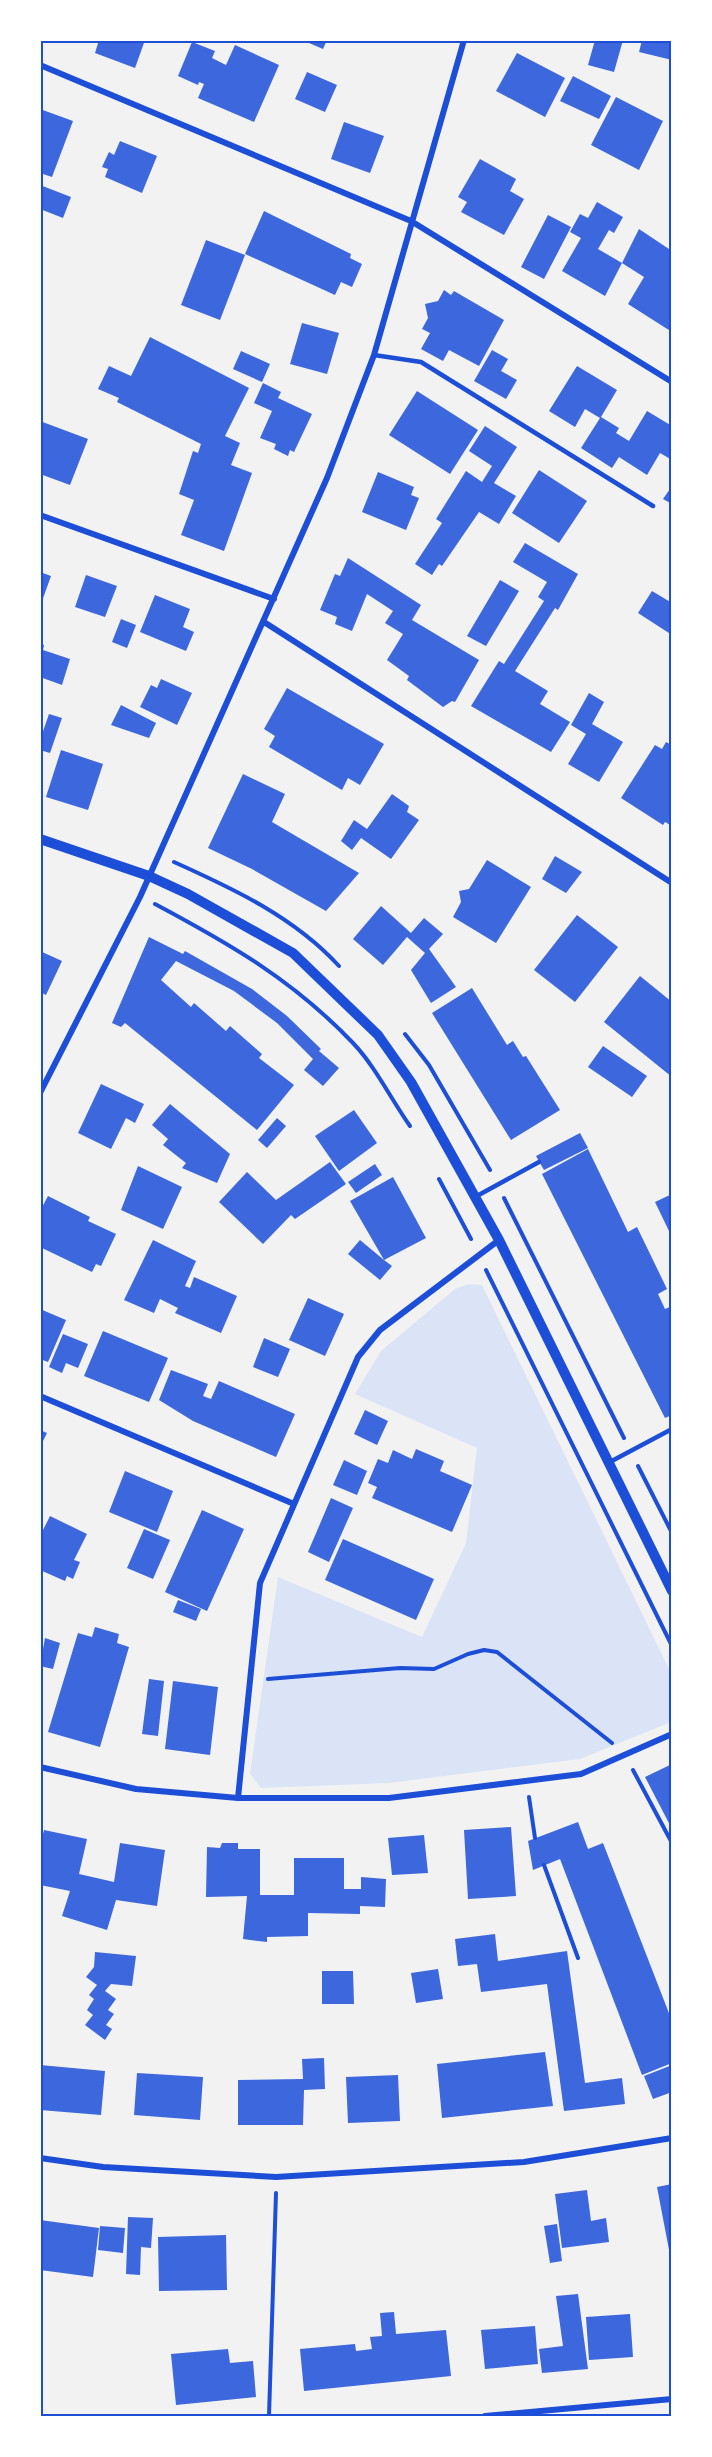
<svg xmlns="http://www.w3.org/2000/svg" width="712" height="2457" font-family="'IBM Plex Sans',sans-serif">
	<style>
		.green { fill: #dbe4f7 }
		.building { fill: #3d67dc }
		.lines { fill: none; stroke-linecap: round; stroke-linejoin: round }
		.path { stroke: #1d4ed8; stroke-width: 4 }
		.service { stroke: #1d4ed8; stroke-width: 4.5 }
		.minor { stroke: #1d4ed8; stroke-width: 6 }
		.tertiary { stroke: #1d4ed8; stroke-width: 10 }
		.neatline { fill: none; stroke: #1d4ed8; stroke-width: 2 }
	</style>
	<rect width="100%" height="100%" fill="#f2f2f2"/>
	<path class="green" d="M468 1284 482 1285 671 1673V1722L580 1759 389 1783 261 1788 250 1774 278 1577 422 1637 466 1543 477 1448 355 1394 381 1351 455 1289Z"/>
	<path class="building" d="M99 40H145L135 68 95 53Z
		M302 40H327L323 49Z
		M595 40H623L614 72 588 65Z
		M642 40H672V60L639 52Z
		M192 42 215 51 212 58 226 65 235 45 279 65 254 122 198 98 204 84 199 82 198 85 178 76Z
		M517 53 565 78 545 117 496 91Z
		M307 72 337 85 325 112 295 99Z
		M573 76 611 96 599 119 560 101Z
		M616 97 663 121 639 170 591 145Z
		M40 109 73 121 52 177 40 173Z
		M344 122 384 136 370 173 331 159Z
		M120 141 157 156 142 193 105 177 108 169 102 167 109 152 114 155Z
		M480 159 516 179 510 191 524 199 504 235 461 212 467 202 458 197Z
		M40 185 71 197 63 218 40 209Z
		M597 202 623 217 614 233 609 230 598 249 622 263 605 296 562 271 581 238 570 232 580 214 588 218Z
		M264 211 351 254 350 258 362 264 352 287 341 282 335 295 245 254Z
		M548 215 571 227 544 279 521 267Z
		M639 229 672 251V332L628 304 644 277 622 263Z
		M206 240 245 255 220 320 181 305Z
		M444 290 451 295 454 291 504 320 479 366 449 350 443 361 421 349 430 333 422 329 428 318 425 304 438 301Z
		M302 323 339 333 327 374 290 364Z
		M150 337 249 388 225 436 240 443 231 465 252 473 224 551 181 535 194 500 179 494 193 451 198 453 201 444 117 402 119 398 98 389 109 366 131 376Z
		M492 350 508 359 501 371 517 380 506 399 474 381Z
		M241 351 270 364 262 382 233 369Z
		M577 366 617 390 601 417 619 428 616 433 629 441 647 411 672 426V460L660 453 647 475 619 457 612 468 581 448 600 418 585 409 575 427 549 411Z
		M263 383 281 392 278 398 312 414 294 452 290 450 288 456 274 449 276 444 260 438 272 411 254 403Z
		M417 391 478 430 450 474 389 435Z
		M40 421 88 439 70 485 40 474Z
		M485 426 517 447 494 483 516 496 499 524 479 512 442 566 439 564 432 575 415 564 442 523 436 519 466 471 482 482 492 466 469 451Z
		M539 470 587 501 559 543 512 513Z
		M378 472 414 487 411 495 419 498 406 530 362 512Z
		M672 486V504L663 499Z
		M525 543 578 574 558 610 555 608 515 671 548 691 540 704 570 722 551 752 471 706 499 661 504 664 544 601 538 597 547 582 513 562Z
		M348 558 421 605 412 620 479 660 455 702 452 701 443 707 407 680 409 676 387 660 403 634 385 623 393 611 367 594 352 631 335 624 337 617 320 610 335 574 340 576Z
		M40 572 51 576 41 604H40Z
		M86 575 117 586 105 617 75 607Z
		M500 580 519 591 486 646 467 636Z
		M652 591 672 603V635L638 613Z
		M155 595 190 609 183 627 194 632 186 651 140 632Z
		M121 619 136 625 127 648 112 642Z
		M40 644 44 645 43 650 70 659 62 685 40 677Z
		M161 679 192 693 177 725 140 707 151 685 157 688Z
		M287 688 384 744 360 785 348 778 342 790 269 747 275 736 264 729Z
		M589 693 604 702 592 724 623 742 599 782 568 764 586 734 571 725Z
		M121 705 156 723 149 738 111 725Z
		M49 714 62 718 50 753 40 750V740Z
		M666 742 672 745V826L665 822 663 825 621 798 655 745 662 749Z
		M61 750 103 764 88 810 46 797Z
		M243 774 285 794 272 822 359 873 326 911 252 869 208 848Z
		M392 794 409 806 407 812 419 820 391 859 361 838 352 850 341 841 354 820 367 829Z
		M555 856 582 872 566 893 542 879Z
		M487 860 531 887 496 943 453 917 461 902 459 891 469 889Z
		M381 906 411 933 424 918 443 934 429 949 456 987 431 1003 411 970 425 953 407 937 383 965 353 939Z
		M577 915 618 947 575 1002 534 970Z
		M149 937 183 954 185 951 252 989 287 1016 321 1049 319 1051 339 1068 323 1086 304 1070 313 1059 277 1023 234 991 176 961 161 980 191 1007 194 1003 226 1031 230 1026 262 1054 259 1058 294 1085 257 1130 125 1023 121 1027 112 1023Z
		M40 951 62 961 46 995 40 992Z
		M640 976 672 1002V1077L604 1022Z
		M472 988 507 1045 513 1041 523 1057 526 1056 560 1110 511 1140 432 1013Z
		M603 1046 647 1076 632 1097 588 1067Z
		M101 1084 144 1104 135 1123 126 1118 111 1149 78 1133Z
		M170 1104 230 1154 217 1183 182 1168 186 1163 163 1145 168 1139 152 1125Z
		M354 1110 377 1143 339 1171 315 1136Z
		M277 1118 286 1126 267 1148 258 1140Z
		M580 1133 588 1148 544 1170 536 1156Z
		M588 1149 628 1232 637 1227 667 1289 658 1294 665 1309 672 1306V1415L665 1418 542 1174Z
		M330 1162 346 1184 295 1219 291 1215 263 1244 219 1202 247 1172 276 1200Z
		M375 1164 382 1175 356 1193 348 1182Z
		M138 1166 182 1187 163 1229 121 1210Z
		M393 1177 426 1238 384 1260 392 1266 380 1280 348 1254 360 1240 384 1260 350 1201Z
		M672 1194V1229L669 1231 655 1202Z
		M48 1196 90 1217 88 1221 116 1234 101 1266 96 1264 92 1272 40 1247V1211Z
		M153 1240 196 1261 185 1286 190 1288 194 1277 237 1296 221 1333 175 1313 178 1308 160 1299 154 1313 124 1300Z
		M308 1298 344 1314 325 1356 289 1340Z
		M40 1309 66 1320 48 1362 40 1359Z
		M103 1331 168 1358 149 1402 84 1376Z
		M63 1334 88 1344 78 1368 66 1363 62 1373 49 1367Z
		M264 1338 290 1349 278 1377 253 1367Z
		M171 1370 208 1384 203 1396 211 1399 219 1381 295 1414 276 1457 193 1421 159 1400Z
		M365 1410 388 1421 377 1445 354 1434Z
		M40 1430 47 1433 40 1447Z
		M416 1449 444 1461 440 1471 472 1485 452 1532 372 1498 377 1487 368 1483 378 1459 388 1463 393 1450 412 1459Z
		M344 1460 367 1471 357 1495 333 1485Z
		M125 1471 173 1491 157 1532 109 1512Z
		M331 1498 353 1508 329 1562 308 1552Z
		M202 1510 244 1529 207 1611 165 1592Z
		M50 1516 87 1534 74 1560 80 1562 73 1579 67 1576 65 1581 40 1570V1536Z
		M144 1529 170 1540 153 1579 127 1568Z
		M343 1539 434 1579 416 1620 325 1580Z
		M178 1600 201 1609 196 1621 173 1612Z
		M95 1627 119 1634 117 1643 129 1647 100 1747 48 1732 78 1633 92 1637Z
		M45 1638 60 1643 53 1669 40 1666Z
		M149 1679 164 1681 158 1736 142 1734Z
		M173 1681 218 1687 210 1755 165 1749Z
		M672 1764V1829L645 1777Z
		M578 1822 588 1849 603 1843 672 2021V2063L642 2075 560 1859 533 1870 528 1841Z
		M511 1827 516 1896 468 1899 464 1830Z
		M44 1830 87 1839 79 1874 114 1882 120 1843 165 1850 157 1906 116 1900 107 1930 62 1916 70 1891 40 1885V1845Z
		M424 1835 428 1873 392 1875 388 1838Z
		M222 1843H238V1849H260V1895H294V1858H344V1889H361V1877L386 1879 385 1907 360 1906V1914L308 1913V1936L267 1937V1942L243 1939 247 1896 206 1897 207 1847 220 1848Z
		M495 1934 498 1961 567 1951 585 2083 622 2078 625 2104 564 2111 547 1984 481 1992 477 1964 458 1966 455 1939Z
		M95 1952 136 1956 132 1986 111 1984 105 1991 116 1999 108 2010 114 2014 106 2025 112 2029 105 2040 85 2025 93 2015 87 2010 94 1999 89 1995 97 1985 86 1977 94 1967Z
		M438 1969 443 1999 416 2003 411 1973Z
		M322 1971H353L354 2004H322Z
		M545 2052 553 2106 442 2118 437 2064Z
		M324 2058 325 2089 304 2090 303 2125H238V2080L303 2079 302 2059Z
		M40 2065 105 2071 101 2115 40 2110Z
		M672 2065V2092L653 2099 644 2076Z
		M137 2073 203 2077 200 2120 134 2115Z
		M398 2075 400 2121 348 2123 346 2077Z
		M672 2184V2254L670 2255 657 2187Z
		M587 2190 591 2221 606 2218 609 2242 562 2248 555 2194Z
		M128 2217 153 2218 151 2248 141 2247 140 2275 126 2274Z
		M40 2220 99 2228 93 2277 40 2270Z
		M557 2224 562 2261 550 2263 544 2226Z
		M100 2226 125 2228 123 2253 98 2250Z
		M226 2235 227 2290 159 2291 158 2237Z
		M578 2294 588 2369 542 2373 539 2349 563 2346 556 2296Z
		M394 2312 396 2334 446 2330 451 2376 304 2391 300 2349 355 2344 356 2351 372 2349 370 2337 382 2336 380 2313Z
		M630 2314 633 2357 589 2360 586 2317Z
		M535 2326 538 2364 485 2369 481 2330Z
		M228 2349 230 2363 253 2361 256 2397 176 2405 171 2354Z"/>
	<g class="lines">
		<path class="path" d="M174 862C234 889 294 917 339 966
			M155 904C230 944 293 980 353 1043 375 1066 391 1099 410 1126
			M405 1034 429 1065 490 1170
			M439 1179 471 1239
			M504 1198 624 1438
			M486 1270 672 1646
			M638 1466 672 1533
			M268 1679 400 1668 434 1669 468 1654 484 1650 497 1652 612 1743
			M633 1770 672 1843
			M529 1797 535 1838
			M544 1865 578 1958
			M269 2416 276 2193"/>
		<path class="service" d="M374 355 421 362 653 506
			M475 1197 539 1162
			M608 1463 672 1429"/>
		<path class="minor" d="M40 65 411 221 672 382
			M40 515 274 599
			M264 622 672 883
			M40 1093 140 897 327 478 374 355 464 40
			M40 1396 294 1504
			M40 1767 136 1789 238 1798H389L581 1774 672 1734
			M238 1798 260 1583 358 1357 380 1330 499 1240
			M40 2158 103 2167 276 2177 524 2162 672 2138
			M485 2416 672 2399"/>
		<path class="tertiary" d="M40 839 149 876 188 894 293 953 378 1035 411 1082 499 1240 672 1591"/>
	</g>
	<rect width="712" height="2457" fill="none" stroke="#ffffff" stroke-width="84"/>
	<rect x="42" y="42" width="628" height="2373" class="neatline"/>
</svg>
